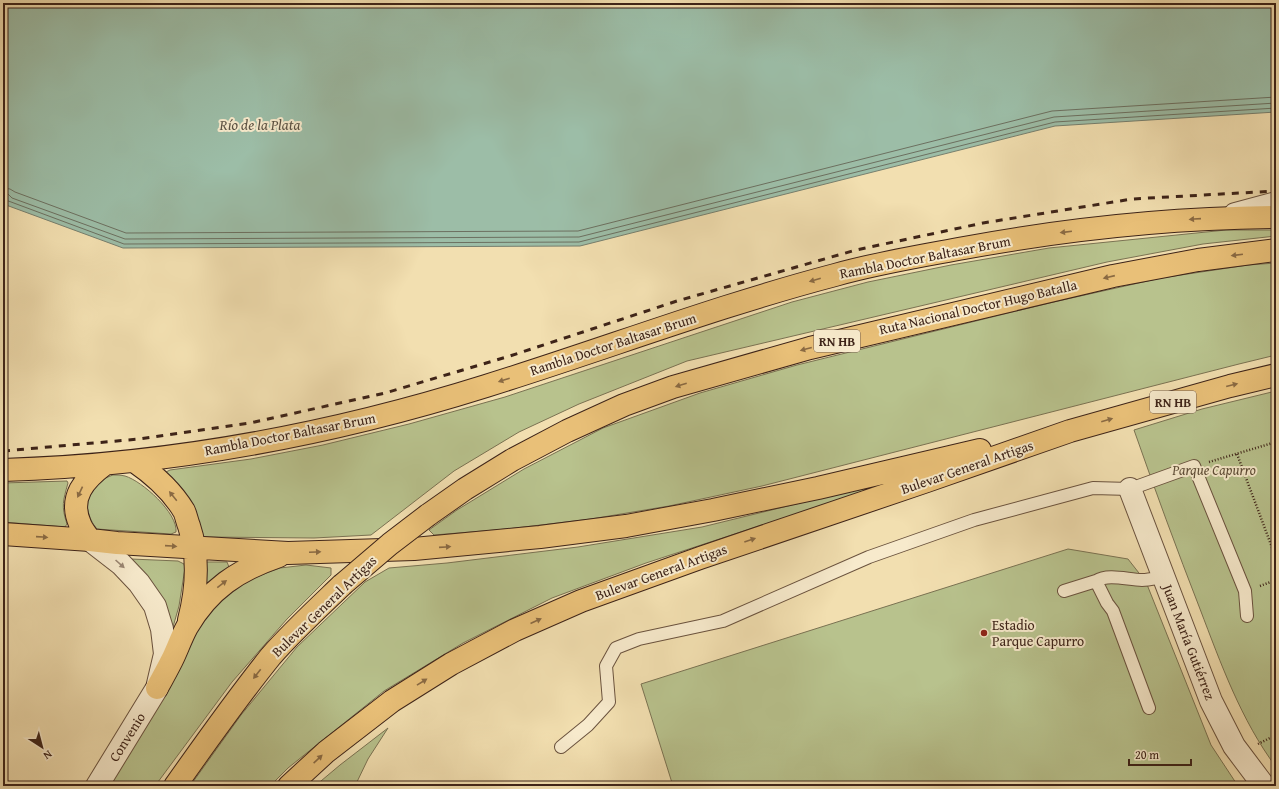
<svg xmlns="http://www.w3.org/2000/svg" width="1279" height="789" font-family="'Gentium Book Plus',serif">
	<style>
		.green { fill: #b8c28d; stroke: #7a7252 }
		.water { fill: #9cbda7; stroke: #767f6e }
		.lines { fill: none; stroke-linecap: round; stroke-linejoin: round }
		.shore { stroke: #6c7060; stroke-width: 1 }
		.service-casing { stroke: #6a523e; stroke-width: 14 }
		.minor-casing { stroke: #6a523e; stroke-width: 24 }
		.tertiary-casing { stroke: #6a523e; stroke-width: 24 }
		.trunk-casing { stroke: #3d2318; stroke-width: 24 }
		.path { stroke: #3d2318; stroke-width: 2.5; stroke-dasharray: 1 2; stroke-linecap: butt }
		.service { stroke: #f7eacc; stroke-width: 12 }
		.minor { stroke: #f7eacc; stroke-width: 22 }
		.tertiary { stroke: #f7eacc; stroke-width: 22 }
		.trunk { stroke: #e9c078; stroke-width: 22 }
		.rail { stroke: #3d2318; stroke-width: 3; stroke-dasharray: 7 7; stroke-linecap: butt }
		.trunk-bridge-casing { stroke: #3d2318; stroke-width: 24; stroke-linecap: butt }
		.trunk-bridge { stroke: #e9c078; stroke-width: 22 }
		.oneway { fill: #8a6a43 }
		.oneway2 { fill: #9a8672 }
		.poi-dot { fill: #8f2418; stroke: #f7eacc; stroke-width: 1.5 }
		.labels { text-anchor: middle; stroke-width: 4; stroke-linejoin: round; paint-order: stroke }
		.shield { fill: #f7eacc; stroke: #755f4e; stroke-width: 1 }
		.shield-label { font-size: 13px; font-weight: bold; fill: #3d2318 }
		.street-label { font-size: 14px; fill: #3d2318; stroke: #f7eacc }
		.park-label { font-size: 14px; font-style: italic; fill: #5c4b35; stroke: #f7eacc }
		.poi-label { font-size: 14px; fill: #3d2318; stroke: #f7eacc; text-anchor: start }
		.water-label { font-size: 15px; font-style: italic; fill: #5a5143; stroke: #f7eacc }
	</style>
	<rect width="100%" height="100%" fill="#f2dfb0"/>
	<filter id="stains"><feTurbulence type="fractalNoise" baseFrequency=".005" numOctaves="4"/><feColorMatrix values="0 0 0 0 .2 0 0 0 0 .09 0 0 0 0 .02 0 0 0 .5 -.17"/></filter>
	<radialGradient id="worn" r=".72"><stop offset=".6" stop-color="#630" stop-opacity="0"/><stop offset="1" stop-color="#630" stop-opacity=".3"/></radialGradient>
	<path class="green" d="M1226 230H1276V236L1203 244 1107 262 687 361 579 404 519 432 454 471 371 535 314 538 205 537 203 536 164 473 170 470 251 459 323 445 409 424 505 397 792 302 868 282 951 265 1049 248Z
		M1276 263V355L1239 364 762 486 669 506 591 519 507 529 434 535 429 530 457 510 524 469 603 428 700 393 797 365 1049 303 1161 278 1248 265Z
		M1276 391V767C1241 720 1221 664 1200 609 1177 550 1155 490 1134 430L1202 409Z
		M943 468 839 500 646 563 552 598 463 643 384 691 288 768 270 786H190L241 715 297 647 365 582 389 568 447 563 578 547 702 527Z
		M113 475C117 475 121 475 125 476 142 481 178 513 176 532L171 534 97 529C88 519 83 500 91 488 96 482 105 478 113 475Z
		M67 481 68 483C63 501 61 506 67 524L65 527 3 522V483Z
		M1068 549 1128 559 1146 582 1211 745 1238 786H673L641 684Z
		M131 559 178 561 184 564 185 568 179 606 173 627 170 626Z
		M206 562H227L229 567 206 586Z
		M306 565 331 568V575L287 619 232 682 155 786H106L200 622 219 600 248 580 280 568Z
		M388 728 368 759 355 786H349L343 784 339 786H315L340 765Z"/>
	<path class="water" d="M3 3H1276V112L1055 126 580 246 123 248 6 205 3 201Z"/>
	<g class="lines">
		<path class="shore" d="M3 188 10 189 15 192 126 233 578 231 1052 111 1276 97
			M3 194H8L12 198 125 239 579 237 1054 117 1276 103
			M3 199 124 244 579 242 1055 122 1276 108"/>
		<defs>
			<path id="service" d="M1064 591 1096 581
				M1149 708 1113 611 1107 603 1096 581C1109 573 1128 580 1142 580 1149 580 1157 578 1164 577
				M561 747 588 725 609 702 606 666 616 648 639 639 723 621 869 557 974 520 1093 488 1130 489 1194 466 1245 591 1247 616"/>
			<path id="minor" d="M1130 489 1211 701 1234 746 1264 786"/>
			<path id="tertiary" d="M1235 214 1276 203
				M90 540 121 564 139 583 155 606 162 629 165 654 157 688 97 786"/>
			<path id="trunk" d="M134 461C153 474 172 491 184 511 186 515 187 521 189 526 199 556 197 589 189 620
				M3 470C167 465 330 435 486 386 602 350 717 306 835 275 877 263 921 256 964 248 1067 229 1171 218 1276 217
				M428 515 465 489 512 460 567 431 624 405 673 387 810 348 1113 276 1198 260 1276 250
				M3 534 90 540 117 543 288 553 414 549 540 537 626 526 713 510 818 488 980 450
				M90 540C87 535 82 530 80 524 68 497 85 479 105 464
				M157 688C162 679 167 670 172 660 177 650 181 638 187 627 209 589 238 570 279 556
				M175 786C206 742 237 698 271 656 293 631 318 608 342 585
				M289 786 326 752 392 701 451 664 515 630 581 601 700 558 927 481 1070 431 1230 386 1276 375"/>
		</defs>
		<use href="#service" class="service-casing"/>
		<use href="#minor" class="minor-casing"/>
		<use href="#tertiary" class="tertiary-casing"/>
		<use href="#trunk" class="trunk-casing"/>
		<path class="path" d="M1237 454 1276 558
			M1209 462 1276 442
			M1260 586 1276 580
			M1258 744 1276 735"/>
		<use href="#service" class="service"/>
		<use href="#minor" class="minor"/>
		<use href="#tertiary" class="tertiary"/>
		<use href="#trunk" class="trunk"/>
		<path class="rail" d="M3 451 139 439 250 423 385 393 510 356 677 301 856 250 983 223 1132 199 1276 191"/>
		<defs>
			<path id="trunk-bridge" d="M342 585 390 544 428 515"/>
		</defs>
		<use href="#trunk-bridge" class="trunk-bridge-casing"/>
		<use href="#trunk-bridge" class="trunk-bridge"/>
	</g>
	<defs><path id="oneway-solid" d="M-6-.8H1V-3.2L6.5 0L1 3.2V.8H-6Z"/></defs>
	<g class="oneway">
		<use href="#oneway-solid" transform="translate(1195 219) rotate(176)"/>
		<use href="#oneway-solid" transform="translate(1066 232) rotate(173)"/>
		<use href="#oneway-solid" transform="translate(1237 255) rotate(173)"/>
		<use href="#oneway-solid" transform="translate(1109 277) rotate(167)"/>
		<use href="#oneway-solid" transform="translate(815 280) rotate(164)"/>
		<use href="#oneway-solid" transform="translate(806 349) rotate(165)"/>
		<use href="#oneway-solid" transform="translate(504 380) rotate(162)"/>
		<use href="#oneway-solid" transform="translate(681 385) rotate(163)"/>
		<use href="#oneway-solid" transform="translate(1232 385) rotate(-14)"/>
		<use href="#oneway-solid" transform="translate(1107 420) rotate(-16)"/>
		<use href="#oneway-solid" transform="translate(80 492) rotate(115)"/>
		<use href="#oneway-solid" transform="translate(173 496) rotate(-129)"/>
		<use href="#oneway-solid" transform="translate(42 537) rotate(4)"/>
		<use href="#oneway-solid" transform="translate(750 540) rotate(-19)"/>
		<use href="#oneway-solid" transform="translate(171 546) rotate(4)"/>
		<use href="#oneway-solid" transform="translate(445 547) rotate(-4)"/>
		<use href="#oneway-solid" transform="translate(315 552) rotate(-2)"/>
		<use href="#oneway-solid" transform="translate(222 584) rotate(-38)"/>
		<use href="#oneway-solid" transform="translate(536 621) rotate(-24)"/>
		<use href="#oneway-solid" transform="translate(257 674) rotate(128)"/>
		<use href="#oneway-solid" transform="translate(422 682) rotate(-32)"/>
		<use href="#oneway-solid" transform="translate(318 759) rotate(-43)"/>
	</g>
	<use class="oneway2" href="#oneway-solid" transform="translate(120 564) rotate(42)"/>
	<circle class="poi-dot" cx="984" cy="633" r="4"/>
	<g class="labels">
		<g class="shield">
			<rect x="814" y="330" width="46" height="22" rx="3"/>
			<rect x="1150" y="391" width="46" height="22" rx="3"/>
		</g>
		<g class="shield-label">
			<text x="837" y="346">RN HB</text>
			<text x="1173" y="407">RN HB</text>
		</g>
		<g class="street-label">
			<text transform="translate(925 257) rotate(-11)" y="5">Rambla Doctor Baltasar Brum</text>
			<text transform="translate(978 307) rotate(-13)" y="5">Ruta Nacional Doctor Hugo Batalla</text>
			<text transform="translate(613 344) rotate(-18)" y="5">Rambla Doctor Baltasar Brum</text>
			<text transform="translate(290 434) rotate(-11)" y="5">Rambla Doctor Baltasar Brum</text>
			<text transform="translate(967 467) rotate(-19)" y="5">Bulevar General Artigas</text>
			<text transform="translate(661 572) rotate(-20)" y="5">Bulevar General Artigas</text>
			<text transform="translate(324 606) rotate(-44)" y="5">Bulevar General Artigas</text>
			<text transform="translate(1189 642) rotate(69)" y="5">Juan María Gutiérrez</text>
			<text transform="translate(127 737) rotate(-58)" y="5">Convenio</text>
		</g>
		<g class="park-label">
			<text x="1214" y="475">Parque Capurro</text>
		</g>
		<g class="poi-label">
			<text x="992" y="630">Estadio<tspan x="992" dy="16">Parque Capurro</tspan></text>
		</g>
		<g class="water-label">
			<text x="260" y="130">Río de la Plata</text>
		</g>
	</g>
	<rect width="1279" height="789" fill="none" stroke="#f2dfb0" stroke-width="16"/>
	<rect x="4" y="4" width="1271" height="781" fill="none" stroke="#3d2318" stroke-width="2"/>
	<rect x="8" y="8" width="1263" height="773" fill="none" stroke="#3d2318"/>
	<g transform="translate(42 747) rotate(144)" stroke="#f7eacc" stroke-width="3" paint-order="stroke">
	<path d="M0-3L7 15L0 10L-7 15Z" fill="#3d2318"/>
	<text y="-6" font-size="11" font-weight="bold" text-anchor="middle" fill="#3d2318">N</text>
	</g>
	<path d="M1129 759v6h62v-6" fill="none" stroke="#3d2318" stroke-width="2"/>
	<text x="1135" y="759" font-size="12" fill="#3d2318" stroke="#f7eacc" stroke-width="3" paint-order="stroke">20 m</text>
	<rect width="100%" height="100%" filter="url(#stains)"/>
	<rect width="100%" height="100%" fill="url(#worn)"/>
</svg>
